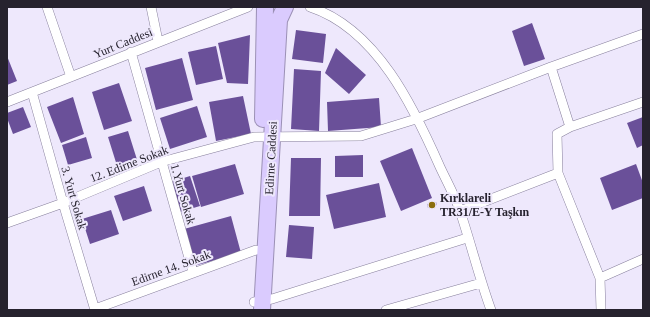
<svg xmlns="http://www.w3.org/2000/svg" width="650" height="317" font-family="'Times New Roman',serif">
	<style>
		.building { fill: #6a5099 }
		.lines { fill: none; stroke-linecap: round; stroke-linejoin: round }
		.street-casing { stroke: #88809d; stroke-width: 10 }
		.highway-casing { stroke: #9b90b5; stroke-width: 18 }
		.street { stroke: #fff; stroke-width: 9 }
		.highway { stroke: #dacbfe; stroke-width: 16 }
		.poi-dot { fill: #8b6d0f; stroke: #eee8fc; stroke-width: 1.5 }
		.labels { text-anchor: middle; stroke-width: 4; stroke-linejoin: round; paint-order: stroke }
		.street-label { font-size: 12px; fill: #26222e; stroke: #eee8fc }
		.poi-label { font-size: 12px; font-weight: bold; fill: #26222e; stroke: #eee8fc; text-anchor: start }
	</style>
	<rect width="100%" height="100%" fill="#eee8fc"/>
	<path class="building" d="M532 23 545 59 524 66 512 31Z
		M296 30 326 34 323 63 292 59Z
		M250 35 248 84 227 83 218 43Z
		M216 46 223 79 196 85 188 52Z
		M336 48 366 75 349 94 325 73Z
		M7 56 17 81 7 85Z
		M182 58 193 100 156 110 145 68Z
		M294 69 321 71 319 131 291 129Z
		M119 83 132 121 104 130 92 92Z
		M243 96 251 134 216 141 209 102Z
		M73 97 84 134 61 143 47 107Z
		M379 98 381 127 328 131 327 102Z
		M197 106 207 137 170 149 160 118Z
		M23 107 31 127 13 134 7 118V113Z
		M643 117V145L637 148 627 123Z
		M128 131 139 166 119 172 108 137Z
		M86 137 92 158 68 165 62 145Z
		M412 148 432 198 401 211 380 161Z
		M363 155V177H335V156Z
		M291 158H321L320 216H289Z
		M235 164 244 194 201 207 192 176Z
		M636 164 643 183V198L612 210 600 178Z
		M190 176 200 206 180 212 171 182Z
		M379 183 386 217 334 229 326 195Z
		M144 186 152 211 123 221 114 196Z
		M436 202 437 205 428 208 427 204Z
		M111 210 119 234 90 244 82 219Z
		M231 216 241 253 194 266 184 229Z
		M289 225 314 227 312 259 286 257Z"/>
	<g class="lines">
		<defs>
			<path id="street" d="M47 7 71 77
				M151 7 158 41
				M310 7C377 29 414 108 440 167 447 182 455 196 460 211 471 244 479 277 491 310
				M131 52 193 272
				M551 67 570 127
				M32 92 63 203 95 310
				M7 102 248 7
				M558 173 600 278 643 259
				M460 211 558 173 557 134 570 127 643 102
				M7 223 63 203 161 162 254 137 361 136 416 119 551 67 643 34
				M600 278 601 310
				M254 302 272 299 467 238
				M95 309 256 250
				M386 310 481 283"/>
			<path id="highway" d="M263 119 265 7
				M262 310 279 20 285 7"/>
		</defs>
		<use href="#street" class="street-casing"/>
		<use href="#highway" class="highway-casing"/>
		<use href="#street" class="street"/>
		<use href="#highway" class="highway"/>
	</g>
	<circle class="poi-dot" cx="432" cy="205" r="4"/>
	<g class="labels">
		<g class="street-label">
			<text transform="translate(123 43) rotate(-22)" y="4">Yurt Caddesi</text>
			<text transform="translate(271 158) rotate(-87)" y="4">Edirne Caddesi</text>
			<text transform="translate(129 164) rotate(-21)" y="4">12. Edirne Sokak</text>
			<text transform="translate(183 194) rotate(74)" y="4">1.Yurt Sokak</text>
			<text transform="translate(74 198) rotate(74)" y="4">3. Yurt Sokak</text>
			<text transform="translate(171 268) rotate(-20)" y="4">Edirne 14. Sokak</text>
		</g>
		<g class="poi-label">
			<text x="440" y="202">Kırklareli<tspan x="440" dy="14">TR31/E-Y Taşkın</tspan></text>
		</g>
	</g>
	<rect width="650" height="317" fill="none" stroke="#26222e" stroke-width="16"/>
</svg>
